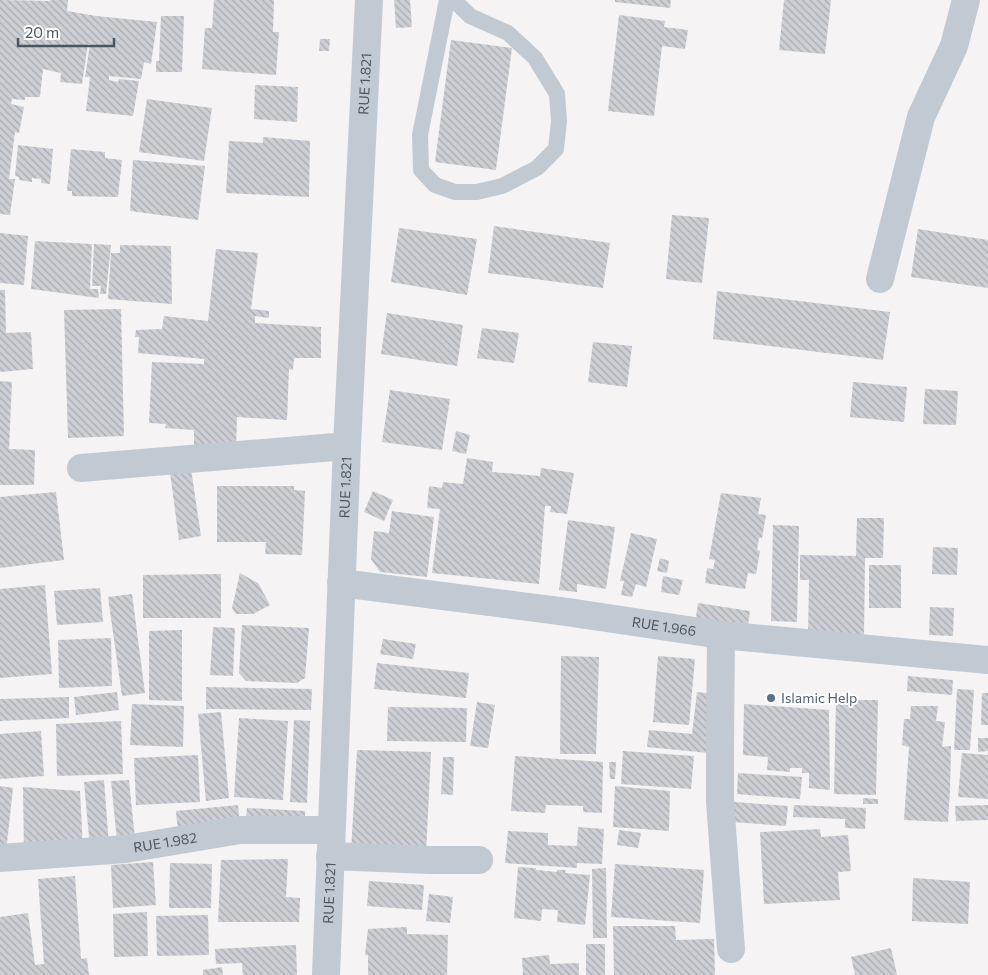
<svg xmlns="http://www.w3.org/2000/svg" width="988" height="975" font-family="Commissioner,sans-serif">
	<style>
		.building { fill: url(#building-back-hatch) }
		.lines { fill: none; stroke-linecap: round; stroke-linejoin: round }
		.lane { stroke: #c1cad2; stroke-width: 16 }
		.street { stroke: #c1cad2; stroke-width: 28 }
		.service-dot { fill: #5c6f8a; stroke: #fff; stroke-width: 2 }
		.labels { text-anchor: middle; stroke-width: 4; stroke-linejoin: round; paint-order: stroke }
		.street-label { font-size: 14px; fill: #4a5661; stroke: #fff }
		.service-label { font-size: 14px; fill: #4e5e75; stroke: #fff; text-anchor: start }
	</style>
	<defs>
		<pattern id="building-back-hatch" width="6" height="6" patternUnits="userSpaceOnUse" patternTransform="scale(1.25)"><rect width="6" height="6" fill="#cdcfd5"/><path d="M-1 5l2 2M0 0l6 6M5-1l2 2" fill="none" stroke="#a8abb0"/></pattern>
	</defs>
	<rect width="100%" height="100%" fill="#f5f3f3"/>
	<path class="building" d="M0 0 50 1V0H68L67 11 96 16 157 22 151 64 144 62 141 79 109 76V80L118 82 119 79 139 81 133 116 86 111 90 77H85L90 44H88L82 84 60 82 61 73 43 69 40 97H25V100L12 99 11 104 24 107 19 133 15 132 9 179H15L10 215 0 214Z
		M214 0H274L273 32H279L276 75 202 69 205 28H212Z
		M394 0H410L412 27 396 28Z
		M615 0H671L670 8 615 2Z
		M784 0H831L825 54 779 50Z
		M619 15 665 21 664 27 688 30 685 49 662 46 654 116 608 111Z
		M161 16H184L182 72H156V61H159Z
		M320 39H330L329 51H319Z
		M451 40 512 48 496 170 435 162Z
		M255 85 298 87 297 122 254 119Z
		M147 99 212 108 204 161 139 152Z
		M263 137 310 141 309 197 226 193 229 141 263 143Z
		M18 145 53 149 50 184 41 183V179L32 178V182L19 180V177L15 176Z
		M71 149 105 152V158L122 160 118 197 72 196V191H67Z
		M133 160 205 166 198 220 130 211Z
		M672 215 709 218 702 283 666 279Z
		M494 226 610 243 603 288 488 273Z
		M399 228 477 239 467 295 391 282Z
		M918 229 988 240V288L911 277Z
		M0 233 28 236 24 285 0 283Z
		M35 241 92 244 90 289H98L99 298 31 289Z
		M94 244 111 245 106 294H100L101 286H92Z
		M120 245 171 246 172 304 108 299 111 253H120Z
		M216 249 258 253 251 309 269 311V318L255 316V323L321 327V358H294L293 370 289 369 287 420 237 417 236 447 194 445V430L165 428 166 424 149 423 152 362 204 364V359L138 353 139 337H135L136 330 162 329 164 316 208 321Z
		M0 290H5L6 333 31 332 33 369 0 372Z
		M717 291 890 312 883 360 713 339Z
		M121 309 124 436 68 438 64 310Z
		M387 313 463 325 457 366 381 354Z
		M482 328 519 333 514 363 477 358Z
		M593 342 632 346 627 387 588 382Z
		M0 381 12 382 9 449 35 450 34 485H0Z
		M853 382 907 387 904 422 850 417Z
		M925 389 958 391 956 425 923 424Z
		M390 390 450 399 442 450 382 442Z
		M456 431 470 435 466 454 452 451Z
		M467 458 493 462 492 472 540 476 541 468 574 473 567 514 550 512 551 506H545L539 584 432 573 440 509 427 508 429 486 442 488 443 482 463 484Z
		M191 469 201 536 179 540 170 472Z
		M217 486H294V490L305 491 302 555 265 554 266 542H217Z
		M373 491 393 500 384 521 364 512Z
		M56 492 64 560 0 568V497Z
		M721 493 761 498 758 514 766 515 762 538H759L757 550 760 551 756 574 748 573 745 589 705 583 707 568 713 569 715 560 709 559Z
		M392 511 434 517 427 577 380 572 371 559 374 531 389 533Z
		M857 518H884L883 558H865L864 635 808 634 809 580H800V555L856 556Z
		M568 520 615 527 606 589 577 584V592L559 590Z
		M773 525 799 526 797 622 771 621Z
		M631 533 657 539 646 587 636 584 632 597 621 595 624 581H620Z
		M933 547 958 548 957 575 932 574Z
		M660 558 669 561 667 573 657 571Z
		M869 565H901V608H869Z
		M240 573 258 583 270 605 253 614H236L232 608Z
		M221 574V618H143V575Z
		M663 576 683 580 679 595 661 592Z
		M45 585 52 674 0 678V589Z
		M100 588 103 622 57 625 54 591Z
		M132 594 145 693 122 696 108 597Z
		M698 603 750 611 747 631 695 624Z
		M930 607 954 608 953 636 929 635Z
		M242 625 309 628 305 678 297 683 246 681 239 673Z
		M213 627 235 628 233 676 210 675Z
		M182 630V701L149 700V631Z
		M111 638 112 686 59 688 58 640Z
		M383 639 416 644 413 659 380 654Z
		M561 656 599 657 596 754H560Z
		M658 656 695 659 689 725 653 722Z
		M377 663 469 673 466 698 374 689Z
		M908 676 953 680 952 695 907 691Z
		M206 687 312 689 311 710 206 709Z
		M957 689 974 690 970 750H954Z
		M117 692 119 710 76 715 74 697Z
		M697 692 716 694 709 753 647 747 649 730 692 734Z
		M982 693H988V725H981Z
		M69 697V718L0 721V699Z
		M836 700H878L876 795 834 794Z
		M477 702 495 705 488 748 470 746Z
		M132 704 184 706 183 747 130 745Z
		M744 704 829 710 830 790 809 788V773H802V768H790V772L767 770 768 757 743 755Z
		M911 706H938L936 721 945 722 942 747 951 746 950 791 948 822 904 820 909 747 902 745 904 719H910Z
		M388 707 467 708 466 742 387 741Z
		M221 712 229 798 206 801 198 714Z
		M239 718 288 721 283 800 234 797Z
		M294 720 310 721 307 803 290 802Z
		M121 721 123 774 57 776 56 724Z
		M41 731 44 776 0 779V734Z
		M978 738H988V751L978 752Z
		M357 750 431 752 426 854 351 851Z
		M623 751 694 756 691 789 621 784Z
		M962 753 988 755V799L958 797Z
		M198 755 200 802 136 805 134 758Z
		M515 756 603 762 602 813 583 812V806L546 805 545 813 511 811Z
		M443 757H454L453 795 441 794Z
		M609 762H616L615 779H610Z
		M738 773 802 777 800 799 737 794Z
		M104 780 109 846 90 848 84 782Z
		M129 780 135 839 117 841 111 781Z
		M0 786 13 788 6 853H0Z
		M615 786 670 791 669 831 613 827Z
		M23 787 80 791 83 850 24 854Z
		M863 798 878 799V804H863Z
		M734 802 788 806 786 826 732 822Z
		M238 805 240 826 178 832 176 811Z
		M794 805 866 808 865 829 845 828V819L793 817Z
		M988 805V820L956 821 955 806Z
		M247 808 305 811V822L246 819Z
		M578 827 604 829 602 864 577 863V868L505 863 508 831 548 833V845L577 846Z
		M820 829 821 837 848 835 851 871 838 872 840 900 764 904 760 832Z
		M619 830 641 833 638 848 617 845Z
		M288 859 286 897 300 898 299 922H218L221 860Z
		M153 862 156 905 113 908 111 865Z
		M170 863 212 864 211 908H169Z
		M615 864 704 870 700 923 611 917Z
		M518 867 536 868V870L557 872V870H566L565 873 590 875 585 925 557 922 558 910 542 909 541 921 514 918Z
		M606 868 607 938H593L592 869Z
		M75 876 81 959 87 958 89 975H0V917L28 913 35 965 44 964 38 879Z
		M913 878 970 882 968 924 912 921Z
		M369 881 424 885 422 910 367 906Z
		M429 894 453 897 450 923 426 921Z
		M147 912 148 956 114 957 113 914Z
		M208 915 209 955 157 956 156 916Z
		M613 926H675L676 940 714 939 715 975H614Z
		M407 927V934L448 935 447 975H368V955H365L368 929Z
		M586 944H605V975H586Z
		M296 945 297 975H243L242 963 216 964 215 949Z
		M891 948 897 975H855L851 957Z
		M549 955 550 964 579 963V975H523L522 958Z
		M222 967 223 975H203V970Z"/>
	<g class="lines">
		<path class="lane" d="M447 0 420 135 421 170 435 185 455 192H477L502 186 537 168 556 149 559 121 557 94 535 58 508 33 470 16 454 0"/>
		<g class="street">
			<path d="M880 279 921 117 954 46 966 0"/>
			<path d="M81 468 347 446"/>
			<path id="s1" d="M341 583 567 612 721 635 988 660"/>
			<path d="M721 635 720 742V802L731 949"/>
			<path d="M330 856 430 860H479"/>
			<path id="s2" d="M0 858 126 849 240 830H331"/>
			<path id="s3" d="M326 975 347 446 369 0"/>
		</g>
	</g>
	<circle class="service-dot" cx="771" cy="698" r="5"/>
	<g class="labels">
		<g class="street-label">
			<text dy="5" stroke="none"><textPath href="#s3" startOffset="892">RUE 1.821</textPath></text>
			<text dy="5" stroke="none"><textPath href="#s3" startOffset="488">RUE 1.821</textPath></text>
			<text dy="5" stroke="none"><textPath href="#s1" startOffset="326">RUE 1.966</textPath></text>
			<text dy="5" stroke="none"><textPath href="#s2" startOffset="166">RUE 1.982</textPath></text>
			<text dy="5" stroke="none"><textPath href="#s3" startOffset="82">RUE 1.821</textPath></text>
		</g>
		<g class="service-label">
			<text x="781" y="703">Islamic Help</text>
		</g>
	</g>
	<path d="M18 38v8h96v-8" fill="none" stroke="#4a5661" stroke-width="2.5"/>
	<text x="25" y="38" font-size="15" fill="#4a5661" stroke="#ffffff" stroke-width="4" paint-order="stroke">20 m</text>
</svg>
